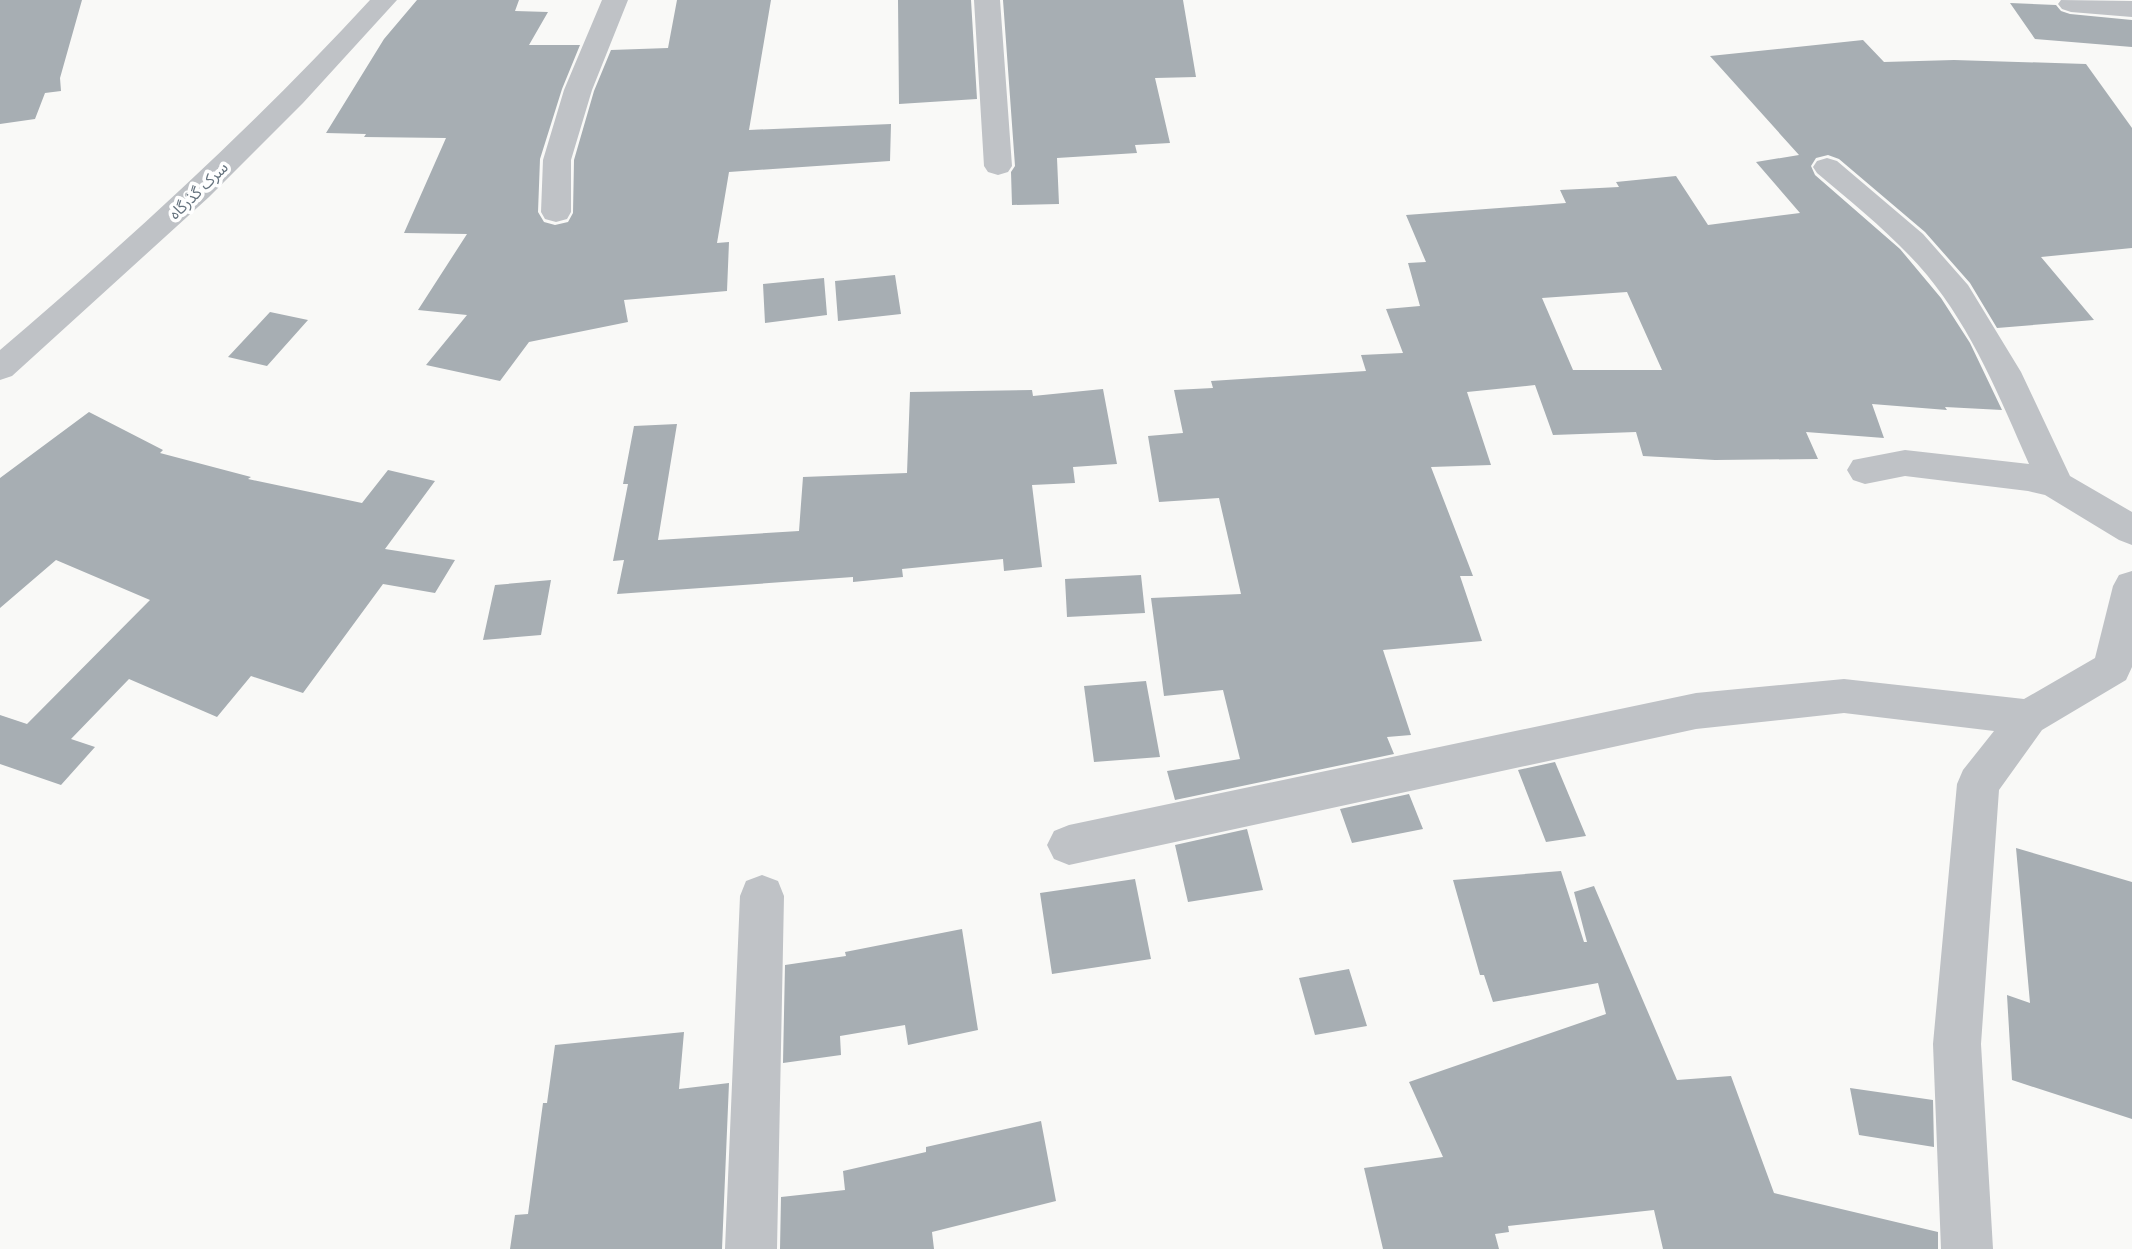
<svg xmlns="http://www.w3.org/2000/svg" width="2132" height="1249" font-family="'Varela Round','Noto Sans Arabic',sans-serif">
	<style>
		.building { fill: #a7aeb3; fill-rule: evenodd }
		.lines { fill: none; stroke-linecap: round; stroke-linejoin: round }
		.minor { fill: #bfc2c6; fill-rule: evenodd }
		.labels { text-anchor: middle; stroke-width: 7; stroke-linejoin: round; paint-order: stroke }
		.far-street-label { font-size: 16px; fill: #67747f; stroke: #fff }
	</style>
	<rect width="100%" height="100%" fill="#f9f9f7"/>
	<path class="building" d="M0 0H82L60 78 61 91 45 93 35 119 0 124Z
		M417 0H519L515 11 548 12 529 45H580L562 89 540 159 538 212 544 222 555 225 568 222 573 213 574 160 594 91 611 50 668 48 677 0H771L749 130 891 124 890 161 729 172 717 243 729 242 727 291 624 300 628 322 529 342 500 381 426 365 467 315 418 310 467 234 404 233 446 138 364 137 366 134 326 133 384 39Z
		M898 0H971L977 99 899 104Z
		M1003 0H1183L1196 77 1155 78 1170 143 1135 145 1137 153 1057 158 1059 204 1012 205 1011 172 1015 166Z
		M2010 3 2056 5 2061 11 2070 14 2132 20V47L2035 39Z
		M1863 40 1884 62 1954 60 2086 64 2132 128V248L2041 257 2094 320 1997 328 1970 283 1925 232 1839 159 1828 155 1816 158 1811 166 1815 175 1900 249 1941 298 1970 343 2002 410 1945 407 1947 410 1872 404 1884 438 1806 432 1818 459 1715 460 1643 456 1636 432 1553 435 1535 385 1467 392 1491 465 1431 467 1473 576H1460L1482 641 1383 650 1411 735 1387 737 1394 754 1175 800 1167 771 1240 759 1223 690 1164 696 1151 598 1241 594 1219 498 1159 502 1148 436 1183 433 1174 390 1213 388 1211 381 1366 371 1361 355 1403 353 1386 309 1420 306 1408 263 1426 262 1406 215 1566 203 1560 190 1619 187 1616 182 1676 176 1708 225 1800 213 1756 162 1799 155 1710 56ZM1627 292 1662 370H1573L1542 298Z
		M895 275 901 314 838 321 835 281Z
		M824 278 827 315 765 323 763 284Z
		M270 312 308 320 267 366 228 357Z
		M1103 389 1117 464 1073 467 1075 483 1032 485 1042 567 1004 571 1003 559 902 569 903 577 853 582V577L617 594 624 560 613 561 628 484H623L634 426 677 424 658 540 799 531 803 477 907 473 910 392 1032 390 1033 396Z
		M89 412 163 450 160 453 251 477 248 479 362 503 388 470 435 481 385 549 455 560 435 593 383 584 303 693 251 676 217 717 129 679 71 739 95 747 61 785 0 764V715L27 724 150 600 56 560 0 608V478Z
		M1141 575 1145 613 1067 617 1065 579Z
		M551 580 541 635 483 640 495 585Z
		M1146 681 1160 757 1094 762 1084 686Z
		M1555 762 1586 836 1546 842 1518 770Z
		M1409 794 1423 829 1352 843 1340 809Z
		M1247 829 1263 890 1188 902 1175 845Z
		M2016 848 2132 882V1119L2012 1080 2007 995 2030 1003Z
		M1561 871 1584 942H1587L1574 892 1594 886 1677 1080 1731 1076 1774 1193 1938 1232V1249H1663L1654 1210 1508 1226 1509 1232 1495 1234 1499 1249H1383L1364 1168 1443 1157 1409 1082 1606 1014 1598 983 1493 1002 1484 975H1480L1453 880Z
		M1135 879 1151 959 1052 974 1040 893Z
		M962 929 978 1030 908 1045 905 1025 840 1036 841 1055 783 1063 785 965 846 956 845 952Z
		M1349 969 1367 1026 1315 1035 1299 978Z
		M684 1032 679 1089 729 1083 722 1249H510L515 1215 528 1214 543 1103H547L555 1045Z
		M1850 1088 1933 1100 1934 1147 1859 1135Z
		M1041 1121 1056 1201 932 1232 934 1249H780L781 1197 845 1190 843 1171 926 1152V1147Z"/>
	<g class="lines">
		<path class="minor" d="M370 0H397L303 103 209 197 12 376 0 380V350C130 239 255 125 370 0Z
			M602 0H628L592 90 571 160V212L567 219 556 222 545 219 541 212 543 160 564 90Z
			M974 0H1000L1012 166 1008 172 998 175 988 172 984 166Z
			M2061 0 2132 1V17L2071 12 2062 9 2058 4Z
			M1827 158 1837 161 1923 234 1968 285 2021 372 2070 476 2132 512V545L2119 540 2045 495 2028 491 1905 476 1865 484 1853 480 1847 470 1853 460 1905 450 2029 464C2000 398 1973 331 1927 275 1895 237 1855 205 1817 173L1813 167 1817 161Z
			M2132 571V667L2126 680 2042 730 1999 790 1981 1044 1993 1249H1941L1933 1044 1957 784 1963 770 1994 731 1844 713 1696 729 1069 865 1054 859 1047 845 1054 831 1069 825 1696 693 1844 679 2024 699 2095 658 2113 586 2119 575Z
			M762 875 778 881 784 896 777 1249H725L740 896 746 881Z"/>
	</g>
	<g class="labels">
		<g class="far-street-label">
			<text transform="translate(198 190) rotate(-44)" y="6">سرک گذرگاه</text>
		</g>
	</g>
</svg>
